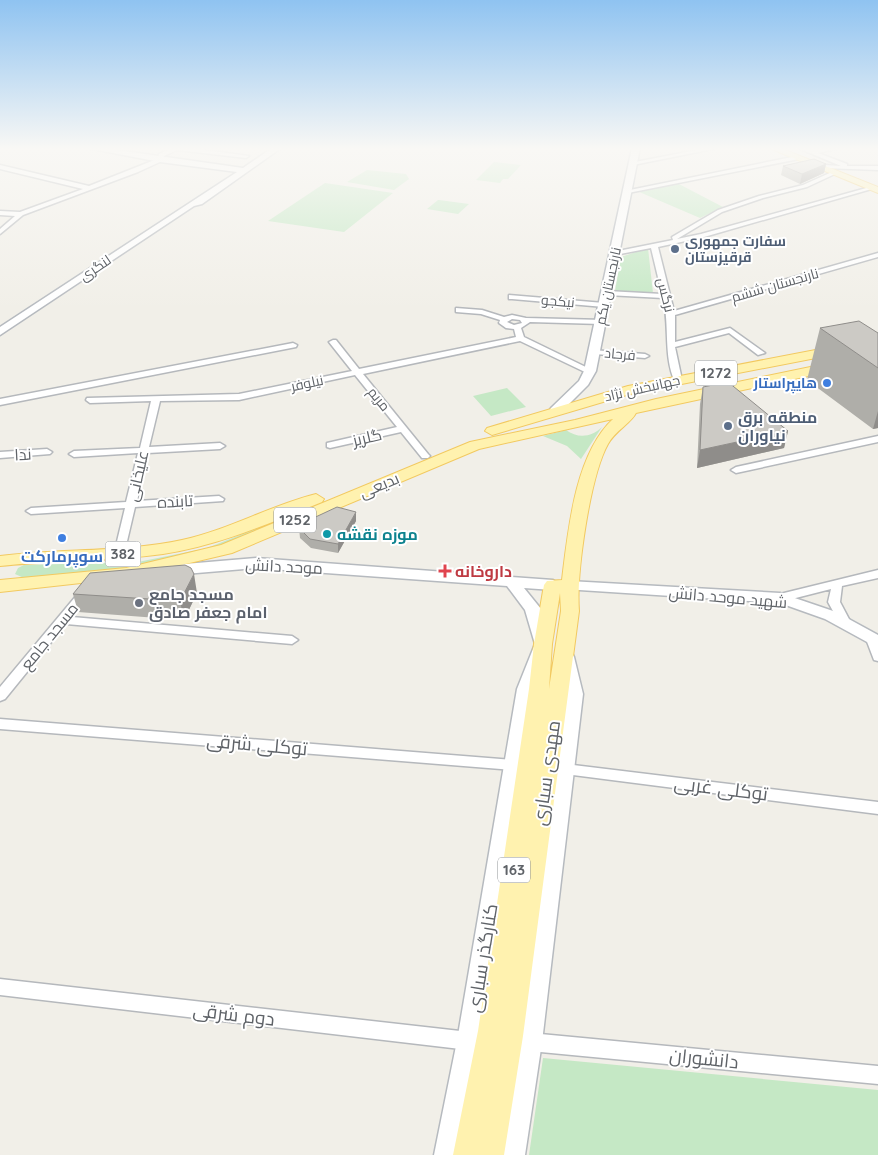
<svg xmlns="http://www.w3.org/2000/svg" width="878" height="1155" font-family="Quicksand,Cairo,sans-serif">
	<style>
		.green { fill: #c5e8c5 }
		.lines { fill: none; stroke-linecap: round; stroke-linejoin: round }
		.minor-casing { stroke: #b5b8bc; stroke-width: 3 }
		.secondary-casing { stroke: #b6babf; stroke-width: 3 }
		.primary-casing { stroke: #f2c960; stroke-width: 2 }
		.minor { fill: #fff; fill-rule: evenodd }
		.secondary { fill: #fff; fill-rule: evenodd }
		.primary { fill: #fff2af; fill-rule: evenodd }
		.wall { fill: #afaea9 }
		.shaded-wall { fill: #8f8d8a }
		.building { fill: #cccac5; stroke: #8f8d8a }
		.service-dot { fill: #5c6f8a; stroke: #fff; stroke-width: 2 }
		.shop-dot { fill: #3f7fe0; stroke: #fff; stroke-width: 2 }
		.culture-dot { fill: #0f9aa8; stroke: #fff; stroke-width: 2 }
		.health-dot { fill: #e0444e; stroke: #fff; stroke-width: 2 }
		.worship-dot { fill: #6b7280; stroke: #fff; stroke-width: 2 }
		.labels { text-anchor: middle; stroke-width: 4; stroke-linejoin: round; paint-order: stroke }
		.far-service-label { font-size: 14px; font-weight: bold; fill: #4e5e75; stroke: #fff; text-anchor: start }
		.far-street-label { font-size: 14px; fill: #5f6368; stroke: #fff }
		.far-shop-label { font-size: 14px; font-weight: bold; fill: #366cbe; stroke: #fff; text-anchor: end }
		.shield { fill: #fff; stroke: #8f9295; stroke-width: 1 }
		.shield-label { font-size: 15px; font-weight: bold; fill: #5f6368 }
		.service-label { font-size: 16px; font-weight: bold; fill: #4e5e75; stroke: #fff; text-anchor: start }
		.street-label { font-size: 16px; fill: #5f6368; stroke: #fff }
		.culture-label { font-size: 16px; font-weight: bold; fill: #0d838f; stroke: #fff; text-anchor: start }
		.shop-label { font-size: 16px; font-weight: bold; fill: #366cbe; stroke: #fff }
		.health-label { font-size: 16px; font-weight: bold; fill: #be3a42; stroke: #fff; text-anchor: start }
		.worship-label { font-size: 16px; font-weight: bold; fill: #5b616d; stroke: #fff; text-anchor: start }
		.near-street-label { font-size: 19px; fill: #5f6368; stroke: #fff }
	</style>
	<rect width="100%" height="100%" fill="#f1efe8"/>
	<path class="green" d="M494 162 521 165 508 179H503L500 183 476 180Z
		M367 170 406 174 409 179 394 190 347 182Z
		M325 183 393 193 344 232 268 221Z
		M677 183 723 207 700 218 637 191Z
		M438 200H439L469 204 458 214 427 209Z
		M648 248 653 293 615 291 621 257Z
		M507 388 526 407 491 416 473 396Z
		M602 427 581 459 567 446 543 436 566 430C578 439 592 437 602 427Z
		M370 484 227 546 144 567 24 578 15 574 18 568 24 565 138 562 207 548Z
		M543 1058 878 1090V1155H529Z"/>
	<g class="lines">
		<defs>
			<path id="minor" d="M172 148H190L249 156 246 158 177 150 164 156 162 161 138 172 23 215 0 234V229L15 216 0 215V211L20 212 83 189 0 169V165L89 186 157 159 159 154Z
				M707 148H718L633 165 630 163Z
				M798 148H806L812 150 839 148 818 153 847 164V166H878V170L823 168 825 165 841 166Z
				M797 156 799 159 628 193 625 191Z
				M832 172 837 173 807 187 763 198 722 212 677 239 701 234 870 187 875 188 704 237 658 247 674 311 878 253V257L675 315V342L730 328 765 353 758 355 729 333 675 347 682 380 681 382H675C663 356 670 325 663 298L607 295 603 293 607 291 662 294 651 248 615 255 613 254V252L673 240 672 237 718 210 759 196 803 185Z
				M509 295 604 303 608 305 604 307 512 299H509Z
				M456 308 482 310 504 317 512 315 526 318 604 320V324H601L530 322 521 328 524 337 594 371 590 374 587 373 520 341 363 374 428 454 430 456 428 458H422L401 432 330 448 327 447V443L397 427 355 375 239 400 160 401 149 447 220 443 225 446 220 449 148 453 137 501 219 496 224 499 223 501 135 507 124 554 119 557 114 554 125 508 31 514 26 511 31 508 126 502 138 453 74 457 69 454 74 451 140 448 151 401 90 403 86 400 87 398 239 394 352 371 329 342 333 340H336L359 369 516 337 514 329 506 328 499 323 500 320 481 314 456 312ZM512 319 520 320 522 323 514 325 507 322Z
				M293 343 297 345 296 347 0 405V399Z
				M592 350 645 354 649 356 645 358 595 354H592Z
				M878 436V442L736 473 731 470 736 467Z
				M47 449 52 452 50 454 0 458V452Z
				M878 570V578L842 586 840 602 850 621 844 625 840 624 828 602 831 589 780 602 774 598 780 594Z
				M85 589 91 593 72 617 292 636 298 640 292 644 66 624 5 699 0 701V687L81 590Z
				M872 635 878 639V661L874 660 866 639Z
				M0 719 514 760 519 761 521 765 519 769 514 770 0 729Z
				M565 764 878 802V814L565 774 560 773 558 769 560 765Z
				M0 979 469 1032 475 1035 478 1041 475 1047 469 1050 0 995Z
				M530 1033 878 1066V1084L530 1051 524 1048 521 1042 524 1036Z"/>
			<path id="secondary" d="M87 148H103L243 168 272 148H281L202 204 194 206 0 335V327L237 172 160 162Z
				M632 148H640L596 371 588 385 559 414H551L549 411 551 408 579 381 584 371Z
				M256 558 553 580 561 585 553 590 524 588 541 609 551 644 535 689 481 1041 460 1155H434L457 1041 517 689 535 644 525 610 507 586 256 568 173 575 166 570 173 565Z
				M569 581 780 593 836 612 878 635V648L825 619 780 603 564 589 561 586 564 583Z
				M566 651 572 653 574 657 583 694 542 1042 525 1155H499L518 1042 565 694 558 657 560 653Z"/>
			<path id="primary" d="M769 148H780L878 187V193Z
				M878 338V346L630 394 492 435 485 431 487 428 628 386Z
				M878 353V361L636 413C631 423 615 431 608 444 590 476 576 574 579 611L523 1036 504 1155H453L478 1031 529 689 534 644 544 585 547 581 562 580C568 531 575 454 613 419L479 449 232 553 126 578 0 592V580L126 568 221 545 470 442 575 420 656 399ZM560 593 561 611 549 689 552 644Z
				M316 494 324 499 322 502C270 523 218 546 163 554 109 562 54 560 0 566V556C60 548 123 553 182 540 229 530 271 505 316 494Z"/>
		</defs>
		<use href="#minor" class="minor-casing"/>
		<use href="#secondary" class="secondary-casing"/>
		<use href="#primary" class="primary-casing"/>
		<use href="#minor" class="minor"/>
		<use href="#secondary" class="secondary"/>
		<use href="#primary" class="primary"/>
	</g>
	<path class="wall" d="M826 164 824 173 800 184 781 175 783 166Z
		M820 328 878 333V428L873 429 807 380Z
		M703 387 788 431 784 448 697 468 700 404Z
		M356 521 338 553 311 548 300 538 299 528Z
		M197 593 184 620 78 612 73 594Z"/>
	<path class="shaded-wall" d="M826 164 824 173 800 184 802 174Z
		M878 411V428L873 429Z
		M788 431 784 448 697 468 700 450Z
		M356 512V521L338 553V544Z
		M194 574 197 593 184 620 180 601Z"/>
	<path class="building" d="M814 159 826 164 802 174 783 166Z
		M859 321 878 333V368L820 328Z
		M728 382 788 431 700 450 703 387Z
		M337 507 356 512 338 544 310 539 299 528 307 521Z
		M185 565 191 568 194 574 180 601 73 594 90 573Z"/>
	<linearGradient id="sky" x2="0" y2="1"><stop stop-color="#8fc3f1"/><stop offset="0.48" stop-color="#f9f8f5"/><stop offset="1" stop-color="#f9f8f5" stop-opacity="0"/></linearGradient>
	<rect width="878" height="310" fill="url(#sky)"/>
	<g class="service-dot">
		<circle cx="675" cy="249" r="5"/>
		<circle cx="728" cy="426" r="5"/>
	</g>
	<g class="shop-dot">
		<circle cx="827" cy="383" r="5"/>
		<circle cx="62" cy="538" r="5"/>
	</g>
	<circle class="culture-dot" cx="327" cy="534" r="5"/>
	<path class="health-dot" d="M442.5 563.5h5v5h5v5h-5v5h-5v-5h-5v-5h5z"/>
	<circle class="worship-dot" cx="139" cy="603" r="5"/>
	<g class="labels">
		<g class="far-service-label">
			<text x="685" y="246">سفارت جمهوری<tspan x="685" dy="16">قرقیزستان</tspan></text>
		</g>
		<g class="far-street-label">
			<text transform="translate(95 268) rotate(-34)" y="5">لنگری</text>
			<text transform="translate(775 285) rotate(-16)" y="5">نارنجستان ششم</text>
			<text transform="translate(608 286) rotate(-78)" y="5">نارنجستان یکم</text>
			<text transform="translate(666 295) rotate(76)" y="5">نرگس</text>
			<text transform="translate(558 301) rotate(5)" y="5">نیکجو</text>
			<text transform="translate(620 354) rotate(5)" y="5">فرجاد</text>
			<text transform="translate(307 383) rotate(-12)" y="5">نیلوفر</text>
			<text transform="translate(642 388) rotate(-13)" y="5">جهانبخش نژاد</text>
			<text transform="translate(379 399) rotate(51)" y="5">مریم</text>
		</g>
		<g class="far-shop-label">
			<text x="817" y="388">هایپراستار</text>
		</g>
		<g class="shield">
			<rect x="695" y="360.5" width="42" height="25" rx="4"/>
			<rect x="274" y="507.5" width="42" height="25" rx="4"/>
			<rect x="105.5" y="541.5" width="35" height="25" rx="4"/>
			<rect x="498" y="857.5" width="32" height="25" rx="4"/>
		</g>
		<g class="shield-label">
			<text x="716" y="378">1272</text>
			<text x="295" y="525">1252</text>
			<text x="123" y="559">382</text>
			<text x="514" y="875">163</text>
		</g>
		<g class="service-label">
			<text x="738" y="423">منطقه برق<tspan x="738" dy="18">نیاوران</tspan></text>
		</g>
		<g class="street-label">
			<text transform="translate(367 437) rotate(-13)" y="6">گلریز</text>
			<text transform="translate(23 454) rotate(-3)" y="6">ندا</text>
			<text transform="translate(137 476) rotate(-77)" y="6">علیخانی</text>
			<text transform="translate(379 485) rotate(-23)" y="6">بدیعی</text>
			<text transform="translate(175 501) rotate(-3)" y="6">تابنده</text>
			<text transform="translate(284 566) rotate(3)" y="6">موحد دانش</text>
			<text transform="translate(728 597) rotate(5)" y="6">شهید موحد دانش</text>
			<text transform="translate(49 636) rotate(-51)" y="6">مسجد جامع</text>
		</g>
		<g class="culture-label">
			<text x="337" y="540">موزه نقشه</text>
		</g>
		<g class="shop-label">
			<text x="62" y="562">سوپرمارکت</text>
		</g>
		<g class="health-label">
			<text x="455" y="577">داروخانه</text>
		</g>
		<g class="worship-label">
			<text x="149" y="600">مسجد جامع<tspan x="149" dy="18">امام جعفر صادق</tspan></text>
		</g>
		<g class="near-street-label">
			<text transform="translate(257 744) rotate(5)" y="7">توکلی شرقی</text>
			<text transform="translate(546 773) rotate(-82)" y="7">مهدی سباری</text>
			<text transform="translate(721 788) rotate(7)" y="7">توکلی غربی</text>
			<text transform="translate(482 958) rotate(-81)" y="7">کنارگذر سباری</text>
			<text transform="translate(234 1014) rotate(7)" y="7">دوم شرقی</text>
			<text transform="translate(704 1058) rotate(6)" y="7">دانشوران</text>
		</g>
	</g>
</svg>
